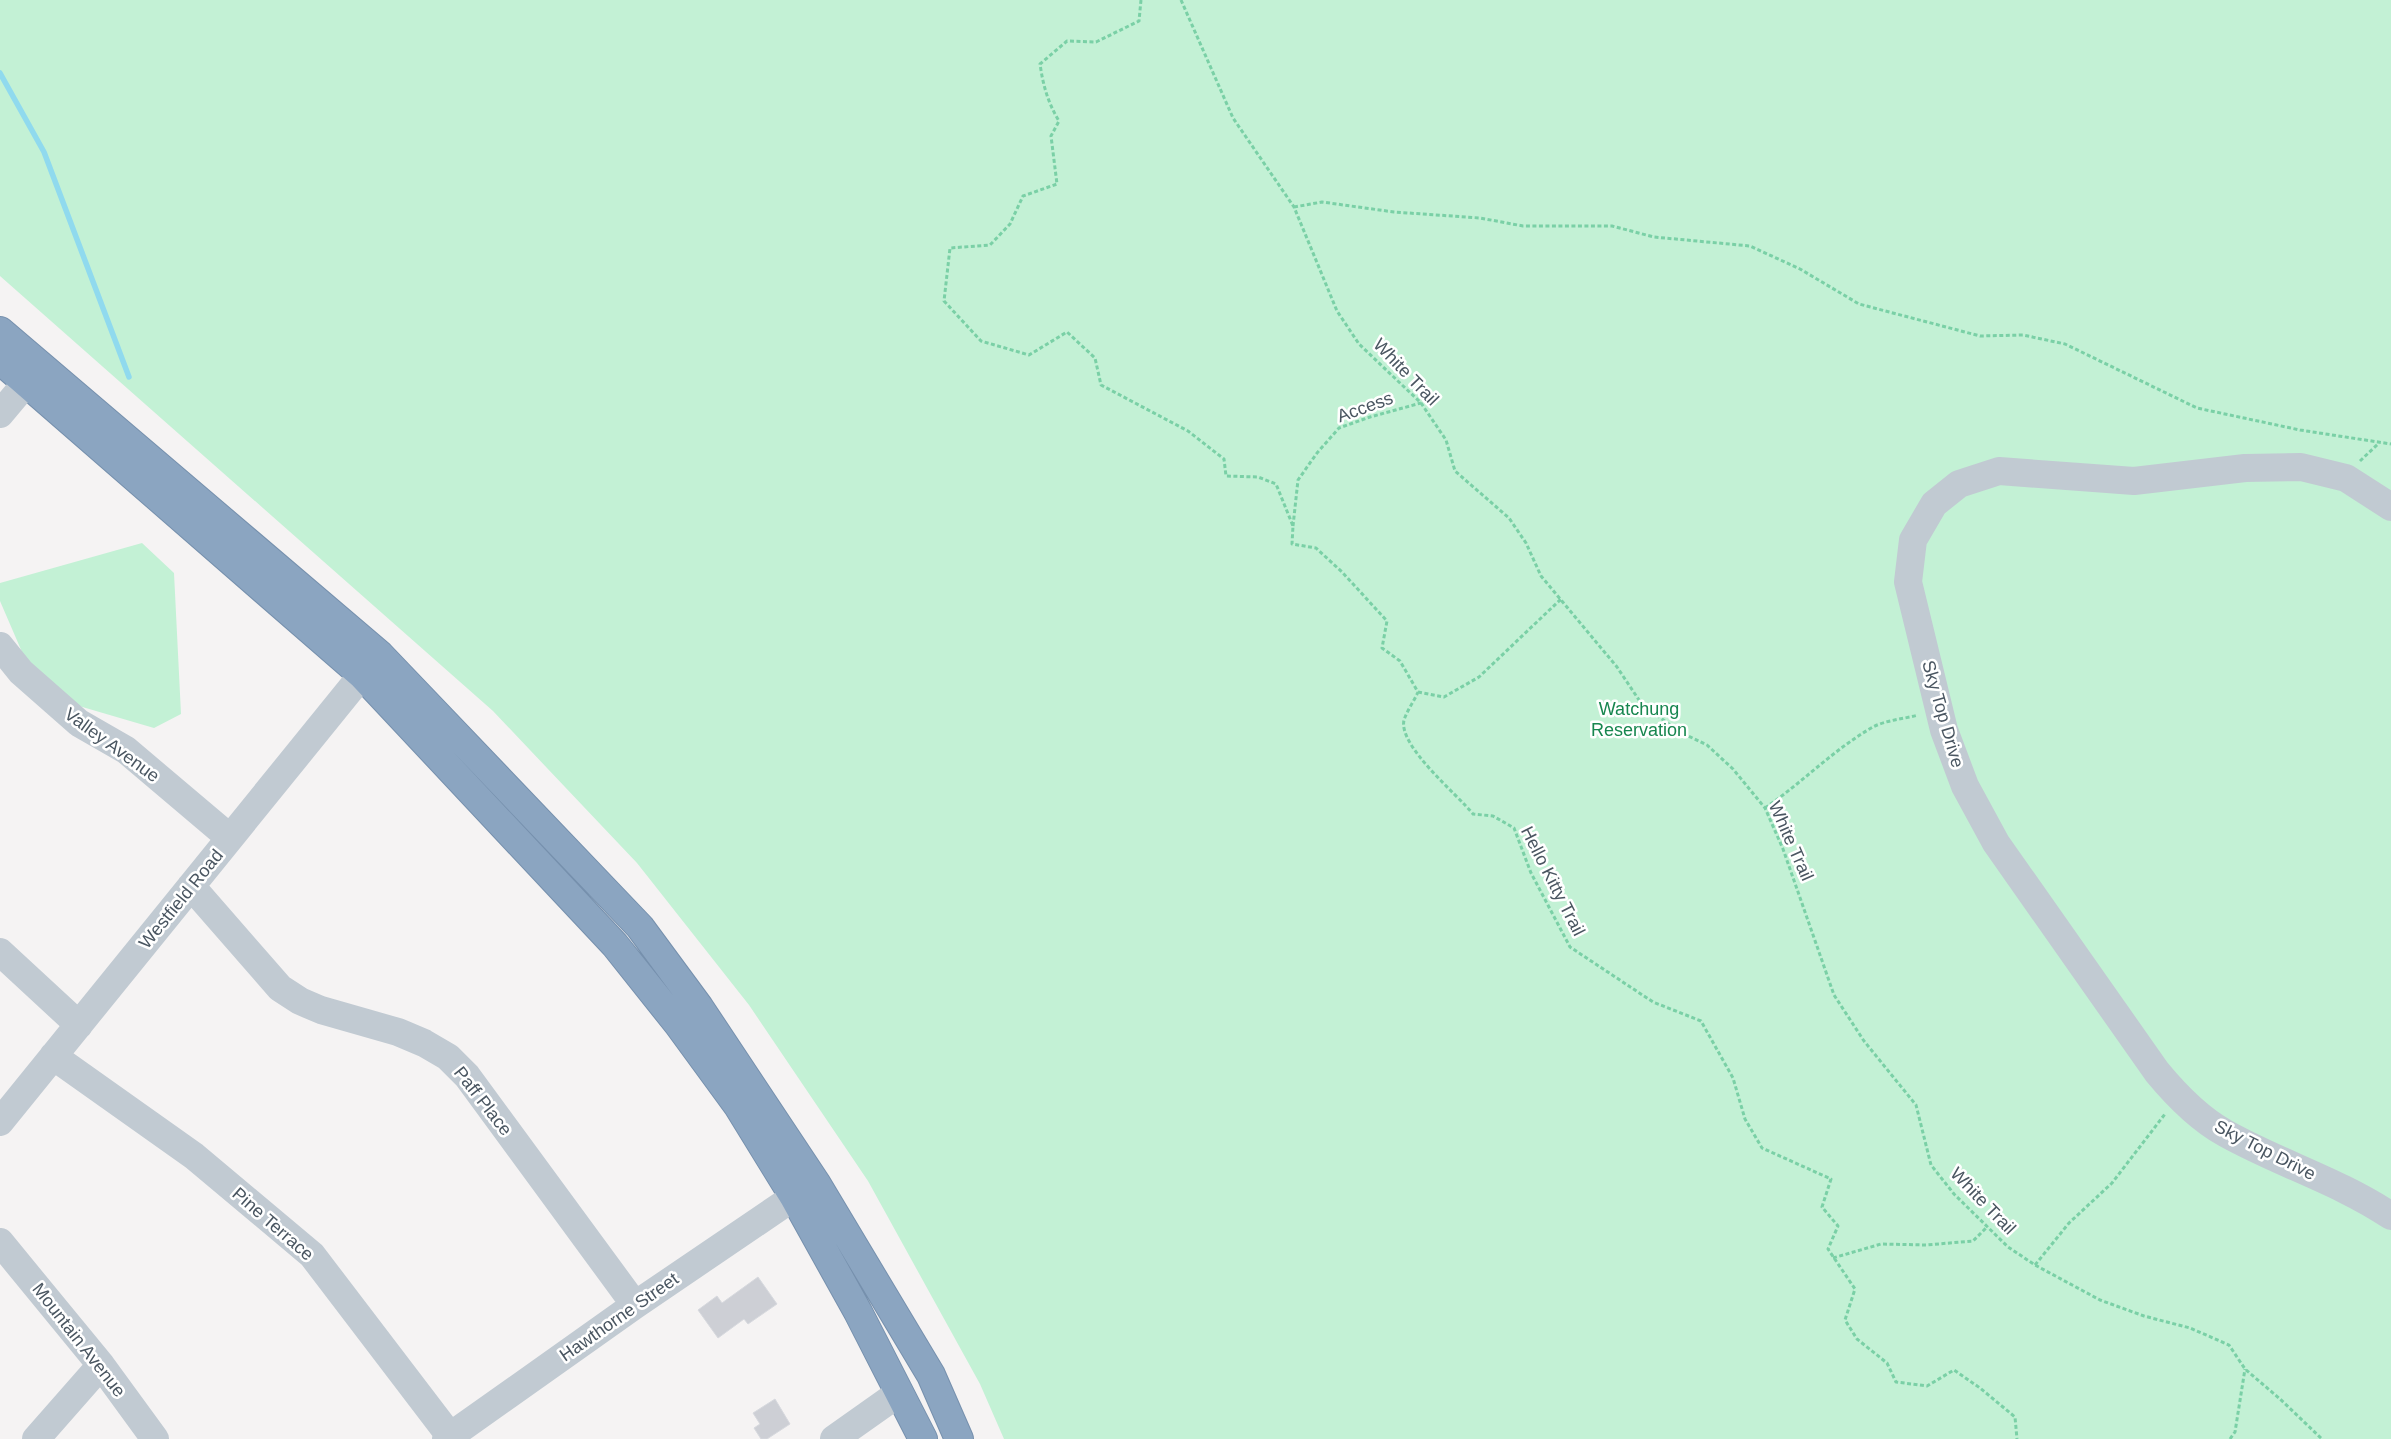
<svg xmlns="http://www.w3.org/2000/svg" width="2391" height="1439" font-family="Helvetica,sans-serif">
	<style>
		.green { fill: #c3f1d5 }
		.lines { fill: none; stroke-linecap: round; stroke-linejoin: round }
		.stream { stroke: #90daee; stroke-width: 5.5 }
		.building { fill: #cdcfd5; stroke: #d7d9de }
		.highway-casing { stroke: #7690ad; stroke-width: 30 }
		.path { stroke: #7ad0a6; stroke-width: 3; stroke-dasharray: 4 2.5; stroke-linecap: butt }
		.minor { stroke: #c1cad2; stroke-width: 28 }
		.highway { stroke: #8ba5c1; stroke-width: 28 }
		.labels { text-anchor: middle; stroke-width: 5; stroke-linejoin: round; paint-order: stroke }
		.street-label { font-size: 18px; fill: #4a5661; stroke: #fff }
		.park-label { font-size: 18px; fill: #17864f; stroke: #fff }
	</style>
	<rect width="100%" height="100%" fill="#f5f3f3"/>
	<path class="green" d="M0 0H2391V1439H1004L980 1384 868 1181 749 1005 637 863 493 711 0 276Z
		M142 543 174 573 181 714 154 728 79 706 25 659 0 601V583Z"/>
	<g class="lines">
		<path class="stream" d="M0 73 44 152 129 377"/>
	</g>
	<path class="building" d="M758 1277 777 1304 748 1324 744 1319 718 1338 698 1310 717 1296 722 1303Z
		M775 1399 790 1424 767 1439H761L754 1428 760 1424 753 1413Z"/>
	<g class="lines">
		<defs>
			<path id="highway" d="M0 331 380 655 640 927 699 1007 816 1183 931 1375 959 1439
				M0 360 362 675 615 945 678 1024 738 1106 794 1197 858 1312 923 1439"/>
		</defs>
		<use href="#highway" class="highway-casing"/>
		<path class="path" d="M1141 0 1139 21 1096 42 1067 41 1040 64C1043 85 1048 103 1059 121L1051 136 1057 184 1023 196 1010 224 990 245 950 248 944 301 981 341 1029 355 1067 332 1095 358 1101 385 1188 431 1224 459 1226 476 1258 477 1276 484 1293 526 1292 544 1316 548 1342 572 1387 621 1382 648 1400 661 1418 692C1414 701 1407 711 1404 720 1398 746 1457 794 1473 814L1493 816 1514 828 1531 873 1570 947 1653 1002 1701 1021 1733 1078 1745 1119 1762 1148 1831 1179 1822 1207 1838 1226 1828 1249 1855 1289 1845 1320 1857 1339 1887 1363 1896 1382 1927 1386 1954 1370 1980 1388 2015 1417 2017 1439
			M1181 0 1233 118 1294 207 1337 311 1359 344 1421 403 1446 440 1455 471 1509 518 1526 543 1541 576 1617 667 1641 703 1678 731 1707 745 1733 769 1765 808 1783 849 1834 995 1864 1041 1916 1105 1931 1165 1954 1194 2008 1247 2035 1265 2100 1300 2144 1316 2190 1328 2229 1345 2245 1369 2280 1399 2322 1439
			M1294 207 1322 202 1394 212 1480 218 1523 226H1612L1654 237 1750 246 1800 269 1859 304 1980 336 2023 335 2065 344 2197 408 2300 430 2391 444
			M2360 461 2380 442
			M1293 526 1298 480 1317 453 1339 428 1370 417 1421 403
			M1418 692 1444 697 1479 677 1561 599
			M1765 808C1802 783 1834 749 1873 727 1886 720 1904 719 1918 715
			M1833 1258 1881 1244 1926 1245 1973 1241 1986 1228
			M2035 1265 2069 1223 2112 1183 2165 1114
			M2230 1439 2235 1432 2245 1369"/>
		<path class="minor" d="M0 414 26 383
			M2391 507 2346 478 2301 467 2245 468 2134 481 1999 471 1959 484 1934 504 1913 540 1908 582 1944 730 1965 786 1996 843 2157 1072C2176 1095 2198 1118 2225 1133 2278 1163 2339 1181 2391 1216
			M0 646 21 672 79 723 126 750 230 838
			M191 886 280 988 300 1001 321 1010 398 1032 424 1043 448 1057 467 1076 635 1305
			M0 952 79 1025
			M53 1056 194 1156 312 1255 450 1436
			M0 1122 362 675
			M0 1242 101 1365 155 1439
			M36 1439 101 1365
			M446 1439 635 1305 794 1197
			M834 1439 899 1393"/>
		<use href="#highway" class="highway"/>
	</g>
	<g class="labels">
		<g class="street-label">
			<text transform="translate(1406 372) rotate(46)" y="6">White Trail</text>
			<text transform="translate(1365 407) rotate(-20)" y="6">Access</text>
			<text transform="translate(1943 714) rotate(74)" y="6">Sky Top Drive</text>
			<text transform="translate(112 745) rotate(36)" y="6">Valley Avenue</text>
			<text transform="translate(1791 841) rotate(66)" y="6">White Trail</text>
			<text transform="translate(1553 881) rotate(63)" y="6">Hello Kitty Trail</text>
			<text transform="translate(181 899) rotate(-51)" y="6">Westfield Road</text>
			<text transform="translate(483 1101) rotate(52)" y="6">Paff Place</text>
			<text transform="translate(2265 1150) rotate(27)" y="6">Sky Top Drive</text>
			<text transform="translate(1983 1201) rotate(46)" y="6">White Trail</text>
			<text transform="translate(273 1224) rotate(41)" y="6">Pine Terrace</text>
			<text transform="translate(619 1317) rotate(-35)" y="6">Hawthorne Street</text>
			<text transform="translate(79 1340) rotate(52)" y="6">Mountain Avenue</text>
		</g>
		<g class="park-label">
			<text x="1639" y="715">Watchung<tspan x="1639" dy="21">Reservation</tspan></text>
		</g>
	</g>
</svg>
